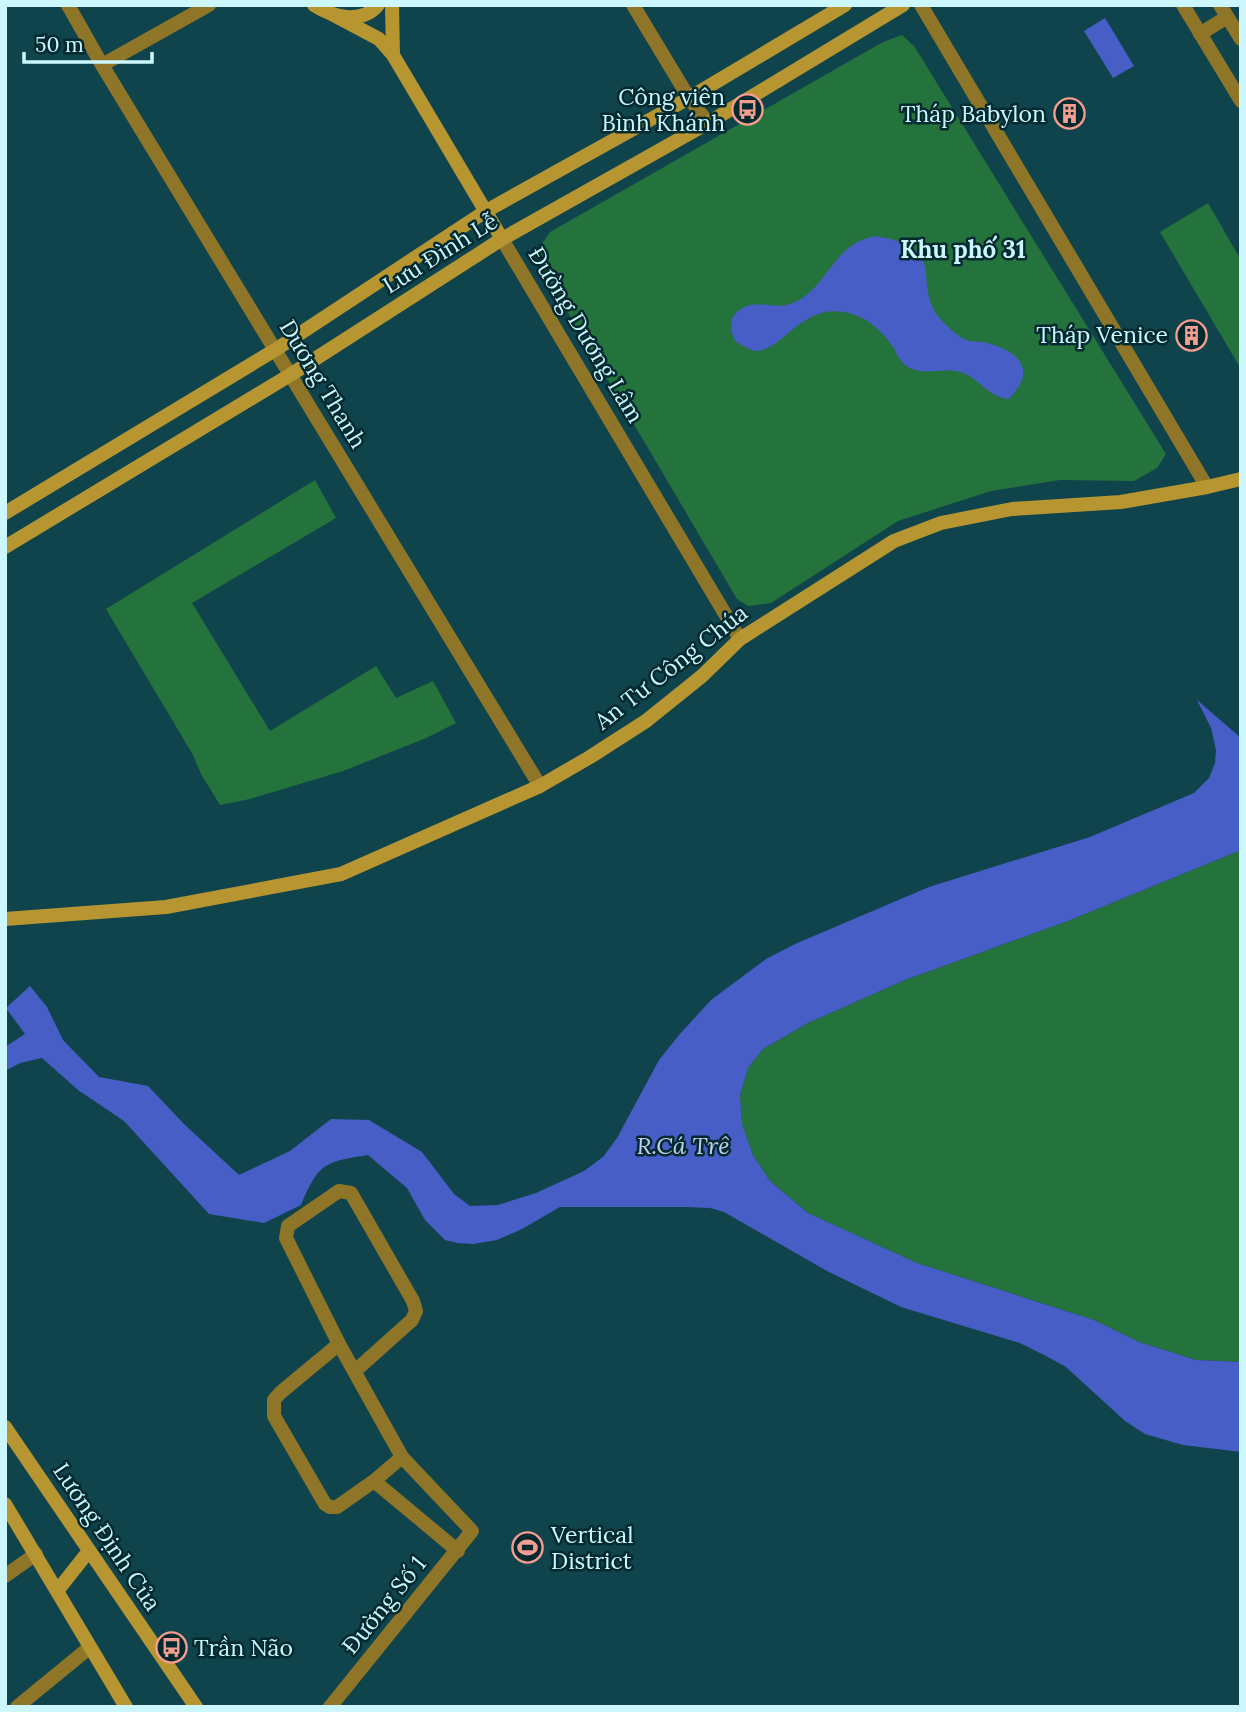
<svg xmlns="http://www.w3.org/2000/svg" width="1246" height="1712" font-family="Lora,serif">
	<style>
		.green { fill: #24723c }
		.water { fill: #465ec5 }
		.lines { fill: none; stroke-linecap: round; stroke-linejoin: round }
		.street { stroke: #8f7527; stroke-width: 14 }
		.secondary { stroke: #b79632; stroke-width: 14 }
		.labels { text-anchor: middle; stroke-width: 5; stroke-linejoin: round; paint-order: stroke }
		.poi-label { font-size: 23px; fill: #ccf7ff; stroke: #002930; text-anchor: end }
		.street-label { font-size: 23px; fill: #ccf7ff; stroke: #002930 }
		.neighbourhood-label { font-size: 24px; font-weight: bold; fill: #ccf7ff; stroke: #002930 }
		.water-label { font-size: 24px; font-style: italic; fill: #c4cde8; stroke: #002930 }
	</style>
	<rect width="100%" height="100%" fill="#10444c"/>
	<path class="green" d="M902 35 914 46 1166 454 1157 468 1134 481 1060 480 991 491 898 521 771 603 748 606 737 599 537 260 539 248 550 232 883 42Z
		M1208 203 1241 260V369L1160 232Z
		M315 480 336 518 192 603 270 731 376 666 396 698 433 681 456 723 424 739 343 771 250 799 220 805 201 774 193 755 106 609Z
		M1241 850V1362L1196 1360 1139 1342 1094 1320 917 1263 808 1213 770 1181 753 1155 742 1124 740 1096 748 1068 763 1049 808 1023 905 980 1068 921Z"/>
	<path class="water" d="M1105 18 1134 66 1113 78 1084 31Z
		M874 236C956 248 906 285 944 323 950 328 958 337 966 340 970 342 977 341 982 342 996 345 1016 351 1022 366 1027 378 1016 391 1009 399 989 398 980 379 963 373 944 366 922 378 905 365 899 360 897 354 893 347 882 332 871 320 852 314 802 299 784 352 755 351 749 350 742 345 736 342 730 332 728 321 737 312 752 297 772 310 790 304 820 294 829 260 854 244 860 240 868 238 874 236Z
		M1197 700 1241 738V850L1068 921 905 980 808 1023 763 1049 748 1068 740 1096 742 1124 753 1155 770 1181 808 1213 917 1263 1094 1320 1139 1342 1196 1360 1241 1362V1452L1183 1445 1145 1434 1125 1421 1066 1367 1046 1356 1020 1343 901 1307 827 1271 724 1212 710 1208 687 1207H560L522 1229 497 1240 473 1244 457 1243 445 1240 425 1220 407 1188 368 1155C324 1162 319 1163 301 1205L264 1223 209 1214 124 1121 78 1090 42 1058 20 1063 5 1071V1047L25 1034 6 1008 30 986 47 1007 63 1040 99 1077 148 1086 185 1125 239 1175 290 1151 331 1119 369 1120 422 1152 454 1194 470 1206 498 1205 536 1193 584 1171 603 1157 617 1138 659 1060 679 1035 711 1000 766 959 795 944 929 887 1090 837 1194 793 1209 778 1215 763 1216 750 1211 728Z"/>
	<g class="lines">
		<path class="street" d="M68 5 102 65 540 786
			M633 5 689 98 708 123
			M921 5 1207 487
			M1183 5 1241 101
			M1220 5 1241 39
			M1200 34 1227 17
			M102 65 209 5
			M502 239 740 639
			M339 1344 280 1393 274 1400V1416L325 1504 330 1507H337L374 1481 402 1457
			M374 1481 458 1551
			M5 1576 36 1554
			M17 1707 89 1648
			M330 1707 472 1531 402 1457 339 1344 286 1238 288 1226 339 1191 351 1193 413 1301 416 1311 412 1320 355 1371"/>
		<path class="secondary" d="M314 5C333 17 361 25 378 5
			M392 5 393 55
			M330 13 379 39 393 55 502 239
			M5 513 275 350 486 211 689 98 845 5
			M5 547 290 375 502 239 708 123 903 5
			M5 919 166 907 341 874 540 786 590 757 646 721 702 676 740 639 894 541 941 523 1012 509 1121 502 1207 487 1241 479
			M5 1427 196 1707
			M5 1504 126 1707
			M58 1590 88 1552"/>
	</g>
	<defs>
		<symbol id="bus-ring" viewBox="-11 -11 22 22"><circle r="9.5" fill="#002930" stroke="#f59d8e" stroke-width="1.5"/><path d="M-5-6H5V4H4V6H2V4H-2V6H-4V4H-5ZM-3.5-4V0h7V-4ZM-3.5 1.2v1.5H-2V1.2ZM2 1.2v1.5H3.5V1.2Z" fill="#f59d8e"/></symbol>
		<symbol id="building-ring" viewBox="-11 -11 22 22"><circle r="9.5" fill="#002930" stroke="#f59d8e" stroke-width="1.5"/><path d="M-4-6H4V6H1V3H-1V6H-4ZM-2.5-4.3h1.7v1.8h-1.7ZM.8-4.3h1.7v1.8H.8ZM-2.5-1h1.7V.8h-1.7ZM.8-1h1.7V.8H.8Z" fill="#f59d8e"/></symbol>
		<symbol id="stadium-ring" viewBox="-11 -11 22 22"><circle r="9.5" fill="#002930" stroke="#f59d8e" stroke-width="1.5"/><path d="M0-5a6.5 5 0 1 0 0 10a6.5 5 0 1 0 0-10ZM-3.5-1.8h7v3.6h-7Z" fill="#f59d8e"/></symbol>
	</defs>
	<g fill-rule="evenodd">
		<use href="#bus-ring" x="730" y="92" width="35" height="35"/>
		<use href="#building-ring" x="1052" y="96" width="35" height="35"/>
		<use href="#building-ring" x="1174" y="318" width="35" height="35"/>
		<use href="#stadium-ring" x="510" y="1530" width="35" height="35"/>
		<use href="#bus-ring" x="154" y="1630" width="35" height="35"/>
	</g>
	<g class="labels">
		<g class="poi-label">
			<text x="725" y="105">Công viên<tspan x="725" dy="26">Bình Khánh</tspan></text>
			<text x="1046" y="122">Tháp Babylon</text>
			<text x="1168" y="343">Tháp Venice</text>
			<text x="551" y="1543" text-anchor="start">Vertical<tspan x="551" dy="26">District</tspan></text>
			<text x="194" y="1656" text-anchor="start">Trần Não</text>
		</g>
		<g class="street-label">
			<text transform="translate(440 253) rotate(-32)" y="8">Lưu Đình Lễ</text>
			<text transform="translate(586 335) rotate(59)" y="8">Đường Dương Lâm</text>
			<text transform="translate(323 384) rotate(59)" y="8">Dương Thanh</text>
			<text transform="translate(671 667) rotate(-38)" y="8">An Tư Công Chúa</text>
			<text transform="translate(107 1537) rotate(56)" y="8">Lương Định Của</text>
			<text transform="translate(384 1605) rotate(-51)" y="8">Đường Số 1</text>
		</g>
		<g class="neighbourhood-label">
			<text x="963" y="258">Khu phố 31</text>
		</g>
		<g class="water-label">
			<text x="683" y="1154">R.Cá Trê</text>
		</g>
	</g>
	<rect width="1246" height="1712" fill="none" stroke="#ccf7ff" stroke-width="14"/>
	<path d="M24 52v10h128v-10" fill="none" stroke="#ccf7ff" stroke-width="3.5"/>
	<text x="35" y="52" font-size="21" fill="#ccf7ff" stroke="#002930" stroke-width="5" paint-order="stroke">50 m</text>
</svg>
